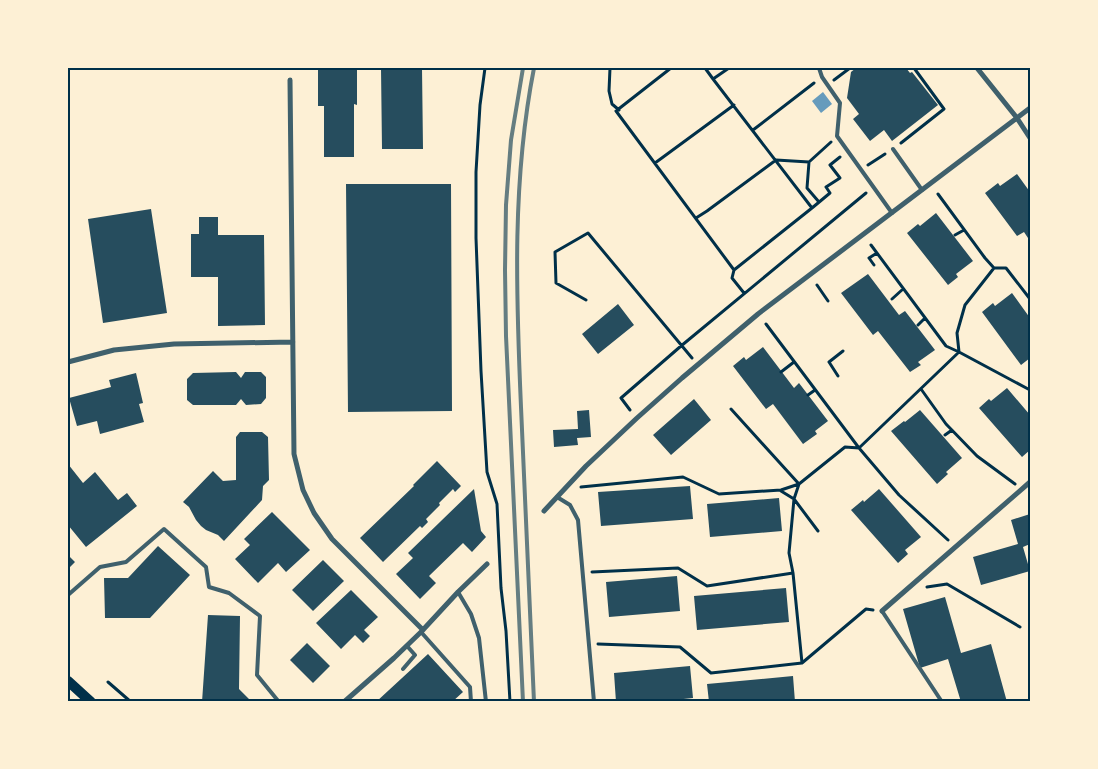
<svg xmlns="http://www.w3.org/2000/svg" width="1098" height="769" font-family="'Exo 2',sans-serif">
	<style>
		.water { fill: #669bbc }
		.building { fill: #264d5e }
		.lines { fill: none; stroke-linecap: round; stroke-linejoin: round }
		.path { stroke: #003049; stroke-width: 3 }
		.service { stroke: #3f606c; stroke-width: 4 }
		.minor { stroke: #3f606c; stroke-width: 5 }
		.secondary { stroke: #003049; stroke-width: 10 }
		.rail { stroke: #657d81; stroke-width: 4 }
		.neatline { fill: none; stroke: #003049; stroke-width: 2 }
	</style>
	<rect width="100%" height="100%" fill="#fdf0d5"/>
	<path class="water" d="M823 92 832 104 821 113 812 101Z"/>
	<path class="building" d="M318 68H357V105L354 104V157H324V106H318Z
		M381 68H422L423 149H382Z
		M856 68H906L910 73 912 72 938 105 892 141 884 130 870 141 853 119 859 114 847 98 851 72Z
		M1017 174 1030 192V241L1024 232 1017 236 985 193 998 183 1000 186Z
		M346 184H451L452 411 348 412Z
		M151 209 167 313 103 323 88 219Z
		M936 213 973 261 956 274 958 277 948 285 907 233 918 224 920 226Z
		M199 217H218V235H264L265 325 218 326V277H191V234H199Z
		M868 274 899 315 905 311 935 350 918 362 921 365 910 372 878 331 873 335 841 293Z
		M1012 293 1030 318V358L1021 365 982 312 993 303 995 306Z
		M618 304 634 325 598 354 582 334Z
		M763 347 794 388 799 383 828 421 815 431 817 434 803 444 773 404 766 409 733 366 744 357 746 360Z
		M236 372 241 378 245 372H261L266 377V398L261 404 246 405 241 399 236 405H193L187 400V379L193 373Z
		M136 373 143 403 139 404 144 422 100 434 97 421 77 426 69 398 111 387 109 380Z
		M1007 388 1030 415V450L1022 457 979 408 989 399 991 401Z
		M694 399 711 420 671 455 653 435Z
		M589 410 591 437 577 438 578 445 554 447 553 430 578 429 577 411Z
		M920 410 962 458 946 472 948 474 937 484 891 431 904 421 905 422Z
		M240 432H262L268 437 269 480 263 486 262 500 224 541 218 535 206 530 201 526 196 520 189 507 183 502 213 471 223 481 236 480V437Z
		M437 461 461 486 455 492 453 489 439 503 440 505 426 519 428 522 422 528 420 526 383 562 360 538 414 486 413 485Z
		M68 464 83 483 95 472 118 500 127 493 137 506 86 547 68 525Z
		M690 486 693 519 601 526 598 492Z
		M474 489 481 531 486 537 472 552 463 543 429 576 436 583 420 599 396 574 413 558 408 553Z
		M879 489 921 537 905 550 908 554 898 563 851 510 863 500 864 502Z
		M779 498 782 531 710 537 707 504Z
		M272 512 310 550 286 572 278 563 258 583 235 559 250 545 244 539Z
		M1030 514V544L1023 547 1030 571 981 585 973 557 1018 544 1011 520Z
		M158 546 190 575 150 618H105L104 578H128Z
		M68 555 75 562 68 569Z
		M323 560 344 581 313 611 292 590Z
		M677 576 680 611 609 617 606 582Z
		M786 588 789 622 697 630 694 596Z
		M351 590 378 617 364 630 370 636 363 643 355 635 341 649 316 623Z
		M945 597 961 653 991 644 1007 702H961L948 659 920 668 903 609Z
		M208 615 240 616 239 689 252 702H202Z
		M307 643 330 666 313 683 290 660Z
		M428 654 463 692 452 702H376Z
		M690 666 693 698 655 702H616L614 673Z
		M793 676 795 702H709L707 684Z"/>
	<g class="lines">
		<path class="path" d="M485 68 480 105 476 172V238L481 371 487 472 497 504 501 588 506 631 510 702
			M610 68 609 91 612 104 619 110
			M671 68 616 111 734 270 812 208 713 79 729 68
			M705 68 713 79
			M834 80 850 68
			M753 130 814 83
			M901 143 944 109 914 68
			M809 162 807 188 819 202
			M655 163 734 105
			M868 165 885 154
			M938 194 985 258 994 268H1006L1030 299
			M812 208 830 193 826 187 840 178 830 165 840 157
			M696 218 707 211 776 160 809 162 831 142
			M955 235 964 230
			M871 245 946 346 959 352 859 448 899 495 948 540
			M874 265 869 258 877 253
			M994 268 965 305 957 333 959 352 1030 390
			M734 270 732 278 744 293
			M817 285 828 301
			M892 299 903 289
			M586 300 556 283 555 252 588 233 692 358
			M918 325 925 318
			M781 372 794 362
			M838 376 829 362 843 351
			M921 389 946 424 977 456 1015 484
			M808 395 815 390
			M731 409 799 484 794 499 818 531
			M630 410 621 398 681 346 866 193
			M945 435 952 430
			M581 487 683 477 719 494 781 490 799 484 845 447 859 448 766 324
			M781 491 794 499 789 553 793 573 802 663 866 609 873 610
			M592 572 678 568 707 586 793 573
			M927 587 947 584 1020 627
			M598 644 680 647 711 673 802 663
			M108 682 131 702"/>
		<path class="service" d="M819 68 822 77 840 103 837 136 892 213
			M893 149 922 190
			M557 497 570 505 578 520 594 702
			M458 592 471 614 479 638 486 702
			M68 595 100 567 126 562 164 529 206 567 209 587 229 593 260 616 257 675 279 702
			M882 611 942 702
			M421 632 470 687 471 702
			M403 669 415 655 407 646"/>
		<path class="minor" d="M977 68 1017 118 1030 138
			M290 80 294 454 303 490 314 513 332 539 423 630
			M68 362 114 350 174 344 293 342
			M544 511 586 466 637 418 682 378 758 314 1030 108
			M882 611 1030 482
			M344 702 394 658 421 632 458 592 487 564"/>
		<path class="secondary" d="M68 681 91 702"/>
		<path class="rail" d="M523 68 511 140 506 205 505 270 506 336 523 702
			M534 68C512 180 516 293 521 407 525 505 530 603 534 702"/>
	</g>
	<rect width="1098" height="769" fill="none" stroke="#fdf0d5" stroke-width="138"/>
	<rect x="69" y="69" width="960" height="631" class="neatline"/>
</svg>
